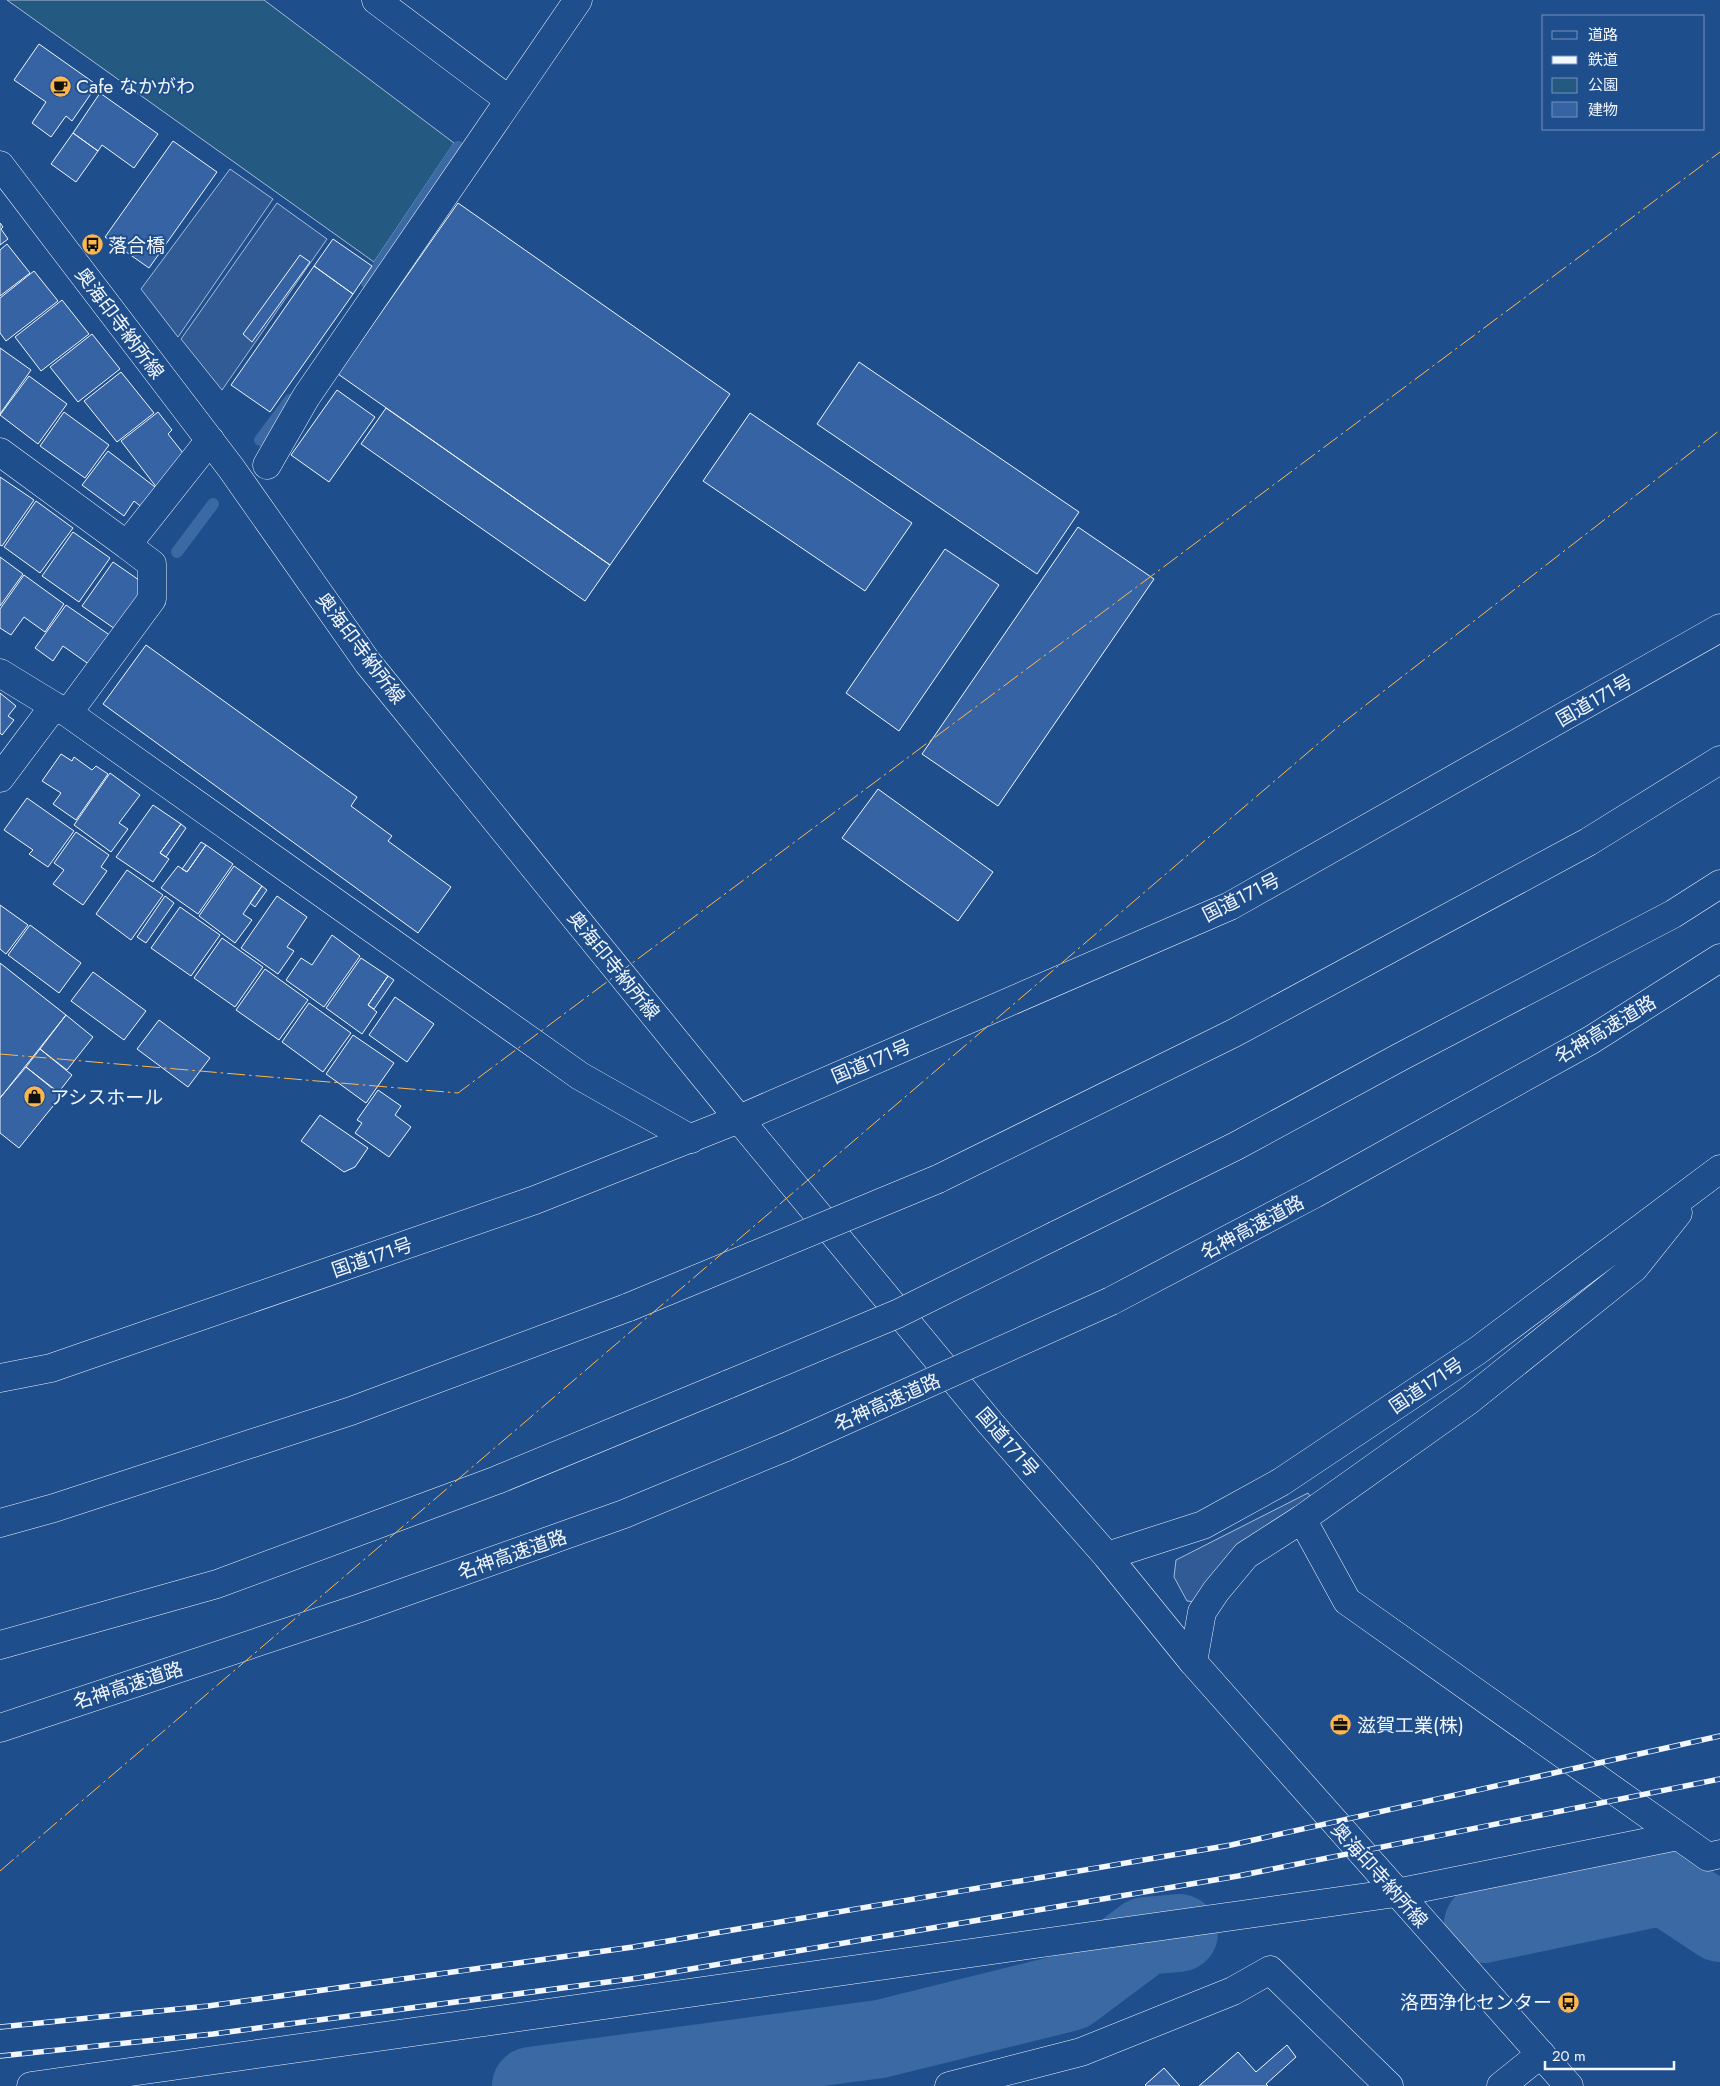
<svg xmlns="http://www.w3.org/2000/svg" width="1720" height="2086" font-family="Jost,'Noto Sans JP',sans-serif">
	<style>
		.green { fill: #245a82; stroke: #a8bbd7 }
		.parking { fill: #305b95; stroke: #a8bbd7 }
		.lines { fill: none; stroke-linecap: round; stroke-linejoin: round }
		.stream { stroke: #3b69a3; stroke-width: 12 }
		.river { stroke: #3b69a3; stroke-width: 78 }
		.building { fill: #3563a3; stroke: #f2f6ff }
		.minor-casing { stroke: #f2f6ff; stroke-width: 29 }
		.major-casing { stroke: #f2f6ff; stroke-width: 29 }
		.highway-casing { stroke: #f2f6ff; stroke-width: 29 }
		.minor { stroke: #1f4e8c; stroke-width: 28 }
		.major { stroke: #1f4e8c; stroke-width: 28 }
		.highway { stroke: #1f4e8c; stroke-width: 28 }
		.rail-casing { stroke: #f2f6ff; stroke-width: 5.5 }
		.rail { stroke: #1f4e8c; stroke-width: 4; stroke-dasharray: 11; stroke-linecap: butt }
		.highway-bridge-casing { stroke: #f2f6ff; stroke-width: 29; stroke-linecap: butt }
		.highway-bridge { stroke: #1f4e8c; stroke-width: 28 }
		.power { stroke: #ffb74d; stroke-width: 1; stroke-dasharray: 18 4 2.5 4; stroke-linecap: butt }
		.labels { text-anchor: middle; stroke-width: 4; stroke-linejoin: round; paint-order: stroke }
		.poi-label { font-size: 19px; fill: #f2f6ff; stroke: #1f4e8c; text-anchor: start }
		.street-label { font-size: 19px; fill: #f2f6ff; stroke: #1f4e8c }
	</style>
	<rect width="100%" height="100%" fill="#1f4e8c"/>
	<path class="green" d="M7 0H264L454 143 374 262Z"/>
	<path class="parking" d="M230 169 273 199 178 337 141 289Z
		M277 203 327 239 222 390 181 339Z
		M1308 1493 1310 1496 1229 1558 1197 1602 1187 1601 1174 1577 1176 1560Z"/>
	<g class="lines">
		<path class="stream" d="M367 283 458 147
			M260 440 290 400
			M177 552 213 504"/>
		<path class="river" d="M1483 1924 1664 1886 1720 1923
			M531 2086 880 2039 1070 1992 1145 1936 1179 1933"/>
	</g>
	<path class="building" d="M39 44 97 85 72 121 66 116 51 137 32 123 46 102 14 80Z
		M100 93 158 134 134 168 102 145 98 151 73 133Z
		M73 133 98 151 76 182 51 164Z
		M173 141 217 172 149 268 105 237Z
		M458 203 730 394 610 565 338 374Z
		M0 223 3 227 1 229 8 239 0 245Z
		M333 239 372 266 353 294 314 266Z
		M7 244 30 273 0 296V250Z
		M300 255 310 262 252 342 243 334Z
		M314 266 353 294 270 412 231 385Z
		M34 271 58 301 6 341 0 333V298Z
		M62 300 89 334 41 371 15 337Z
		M92 334 120 369 78 402 50 367Z
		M0 348 31 370 0 414Z
		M859 362 1079 512 1037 574 817 424Z
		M121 372 154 413 117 442 84 401Z
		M29 376 67 404 38 444 0 415Z
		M337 390 375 417 329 482 291 455Z
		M386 408 610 565 585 601 361 444Z
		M64 412 109 445 85 478 40 446Z
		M158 412 172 430 168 434 187 458 157 488 121 441Z
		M750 413 912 523 865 591 703 481Z
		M108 451 155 487 160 498 149 513 134 501 124 516 82 485Z
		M0 477 34 500 2 546 0 545Z
		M36 501 73 528 40 573 4 547Z
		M1078 527 1154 579 998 806 922 754Z
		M73 532 110 558 79 602 42 576Z
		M945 549 999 585 899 731 846 693Z
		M0 557 23 574 0 606Z
		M113 562 149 587 118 631 82 606Z
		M24 575 64 604 45 632 24 617 11 635 0 628V609Z
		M66 605 111 636 90 665 63 646 53 661 35 648Z
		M146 645 357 797 351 806 392 836 388 841 451 887 418 933 103 704Z
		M0 693 16 706 8 716 14 720 2 735 0 733Z
		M61 754 72 761 74 757 92 770 96 766 108 774 76 820 53 804 61 793 42 781Z
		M110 773 140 795 119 823 128 829 111 852 74 825Z
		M878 789 993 872 958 921 842 838Z
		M27 798 74 831 48 867 29 854 33 850 4 830Z
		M153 805 181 824 160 853 169 859 153 882 116 857Z
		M181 824 186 828 166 857 160 853Z
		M76 832 109 855 101 867 107 871 83 905 53 884 64 870 54 863Z
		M201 842 206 845 187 872 182 869Z
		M206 845 233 864 198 914 161 888 178 866 187 872Z
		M234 866 262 886 243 914 252 920 235 943 199 916Z
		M127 870 163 895 131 940 96 914Z
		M262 886 267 890 255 907 250 903Z
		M165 896 174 903 146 943 137 937Z
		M277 896 307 917 287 947 294 951 278 974 241 948Z
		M0 905 28 925 6 954 0 949Z
		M180 907 220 935 191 976 151 948Z
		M30 925 81 963 59 993 8 955Z
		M332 935 360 956 324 1007 286 980 301 958 312 965Z
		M222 938 263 967 235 1007 194 978Z
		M361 958 388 976 368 1005 377 1012 362 1034 326 1008Z
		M0 963 66 1015 0 1098Z
		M265 969 308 1000 279 1040 236 1010Z
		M93 972 146 1011 124 1040 71 1001Z
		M388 976 394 980 374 1009 368 1005Z
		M395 997 434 1024 407 1062 369 1035Z
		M309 1003 351 1033 323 1072 282 1042Z
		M66 1015 93 1037 67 1070 40 1049Z
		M159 1020 210 1058 188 1087 137 1049Z
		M353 1035 394 1063 366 1103 326 1074Z
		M40 1049 72 1075 58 1093 26 1067Z
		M26 1067 62 1095 19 1148 0 1133V1098Z
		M378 1090 401 1106 395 1115 411 1127 389 1157 355 1133 362 1123 357 1120Z
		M320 1115 368 1148 355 1167 344 1172 301 1141Z
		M1287 2045 1296 2057 1266 2084 1268 2086H1199L1238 2052 1256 2072Z
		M1164 2068 1180 2086H1146L1145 2085Z"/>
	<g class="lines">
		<defs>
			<path id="minor" d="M376 0 509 100
				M0 452 127 545
				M267 465 306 397 578 0
				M0 673 54 706 68 713 580 1076 691 1139
				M68 713 152 599V564L127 545 210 440
				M0 778 54 706
				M1302 1519 1347 1601 1708 1857 1720 1854
				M31 2086 1396 1893 1678 1836
				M949 2086 1081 2052 1233 1991 1270 1970 1389 2086
				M1501 2086 1541 2054"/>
			<path id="major" d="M0 165 231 468 368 663 739 1119
				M1193 1662 1569 2086"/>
			<path id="highway" d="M739 1119 991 1424 1107 1556 1193 1662
				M938 1179 1234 1033 1588 842 1720 760
				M1056 1235 1236 1146 1402 1056 1673 914 1720 884
				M1111 1301 1314 1194 1591 1040 1720 958
				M0 1378 51 1368 535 1200 739 1119 1230 906 1720 628
				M0 1523 54 1508 351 1411 629 1307
				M1107 1556 1203 1525 1281 1482 1477 1351 1720 1169
				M0 1645 217 1584 497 1480 729 1384
				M1193 1662 1202 1612 1216 1591 1246 1555 1302 1519 1468 1401 1634 1268 1678 1213
				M0 1728 357 1609 624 1514 786 1447"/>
		</defs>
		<use href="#minor" class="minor-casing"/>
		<use href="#major" class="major-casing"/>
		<use href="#highway" class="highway-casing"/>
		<use href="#minor" class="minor"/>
		<use href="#major" class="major"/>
		<use href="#highway" class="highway"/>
		<defs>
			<path id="rail" d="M0 2027 208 2006 633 1947 1231 1845 1720 1736
				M0 2056 213 2034 638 1978 1238 1876 1720 1779"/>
		</defs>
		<use href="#rail" class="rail-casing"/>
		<use href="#rail" class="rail"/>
		<defs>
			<path id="highway-bridge" d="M629 1307 938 1179
				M729 1384 897 1314 1056 1235
				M786 1447 1111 1301"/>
		</defs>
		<use href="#highway-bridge" class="highway-bridge-casing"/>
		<use href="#highway-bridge" class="highway-bridge"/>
		<path class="power" d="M0 1054 458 1093 1720 152
			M0 1871 1340 725 1720 430"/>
	</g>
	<defs>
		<symbol id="cafe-disc" viewBox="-11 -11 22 22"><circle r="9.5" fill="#ffb74d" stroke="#1f4e8c"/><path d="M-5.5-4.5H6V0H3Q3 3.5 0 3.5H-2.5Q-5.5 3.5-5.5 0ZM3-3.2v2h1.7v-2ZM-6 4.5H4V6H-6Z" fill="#111"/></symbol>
		<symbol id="bus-disc" viewBox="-11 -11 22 22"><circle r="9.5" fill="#ffb74d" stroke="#1f4e8c"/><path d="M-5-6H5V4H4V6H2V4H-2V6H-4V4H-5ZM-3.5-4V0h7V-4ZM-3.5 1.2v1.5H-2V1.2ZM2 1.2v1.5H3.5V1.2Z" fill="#111"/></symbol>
		<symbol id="shop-disc" viewBox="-11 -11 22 22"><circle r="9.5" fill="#ffb74d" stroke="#1f4e8c"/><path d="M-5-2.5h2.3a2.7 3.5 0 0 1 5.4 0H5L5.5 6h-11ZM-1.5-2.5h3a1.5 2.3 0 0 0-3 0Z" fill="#111"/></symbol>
		<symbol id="office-disc" viewBox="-11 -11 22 22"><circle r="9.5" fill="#ffb74d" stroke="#1f4e8c"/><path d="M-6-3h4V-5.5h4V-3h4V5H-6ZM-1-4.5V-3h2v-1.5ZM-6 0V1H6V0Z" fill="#111"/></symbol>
	</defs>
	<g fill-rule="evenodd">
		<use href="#cafe-disc" x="48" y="74" width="25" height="25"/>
		<use href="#bus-disc" x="80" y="232" width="25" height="25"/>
		<use href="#shop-disc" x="22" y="1084" width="25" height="25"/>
		<use href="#office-disc" x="1328" y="1712" width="25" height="25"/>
		<use href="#bus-disc" x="1556" y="1990" width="25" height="25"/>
	</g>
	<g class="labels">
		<g class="poi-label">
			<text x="76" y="93">Cafe なかがわ</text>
			<text x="108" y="252">落合橋</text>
			<text x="50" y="1104">アシスホール</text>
			<text x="1357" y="1732">滋賀工業(株)</text>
			<text x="1552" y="2009" text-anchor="end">洛西浄化センター</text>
		</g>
		<g class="street-label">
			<text transform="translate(120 323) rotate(53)" y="7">奥海印寺納所線</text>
			<text transform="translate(361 648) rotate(53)" y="7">奥海印寺納所線</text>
			<text transform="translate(1594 700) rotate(-30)" y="7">国道171号</text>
			<text transform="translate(1241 897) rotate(-27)" y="7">国道171号</text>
			<text transform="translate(614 965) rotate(51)" y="7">奥海印寺納所線</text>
			<text transform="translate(1605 1029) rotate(-31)" y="7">名神高速道路</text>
			<text transform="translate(871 1061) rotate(-23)" y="7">国道171号</text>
			<text transform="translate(1252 1227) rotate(-28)" y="7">名神高速道路</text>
			<text transform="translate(372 1257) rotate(-19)" y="7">国道171号</text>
			<text transform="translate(1426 1385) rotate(-34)" y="7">国道171号</text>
			<text transform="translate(887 1402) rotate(-24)" y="7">名神高速道路</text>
			<text transform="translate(1008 1442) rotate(49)" y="7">国道171号</text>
			<text transform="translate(512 1554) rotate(-19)" y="7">名神高速道路</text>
			<text transform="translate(128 1685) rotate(-18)" y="7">名神高速道路</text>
			<text transform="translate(1380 1875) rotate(48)" y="7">奥海印寺納所線</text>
		</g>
	</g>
	<rect x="1542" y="15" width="162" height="115" fill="#1f4e8c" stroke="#7391ba"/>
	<rect x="1552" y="31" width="25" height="8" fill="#1f4e8c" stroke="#7391ba"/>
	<text x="1588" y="40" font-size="15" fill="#f2f6ff">道路</text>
	<rect x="1552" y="56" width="25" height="8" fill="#f2f6ff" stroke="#7391ba"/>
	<text x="1588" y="65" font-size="15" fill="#f2f6ff">鉄道</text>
	<rect x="1552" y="78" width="25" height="15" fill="#245a82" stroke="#7391ba"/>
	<text x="1588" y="90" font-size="15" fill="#f2f6ff">公園</text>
	<rect x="1552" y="102" width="25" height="15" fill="#3563a3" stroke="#7391ba"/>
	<text x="1588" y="115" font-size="15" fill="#f2f6ff">建物</text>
	<path d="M1545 2061v8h129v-8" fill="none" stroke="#f2f6ff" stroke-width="2.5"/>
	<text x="1552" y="2061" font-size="15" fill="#f2f6ff" stroke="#1f4e8c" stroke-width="4" paint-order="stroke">20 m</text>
</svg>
